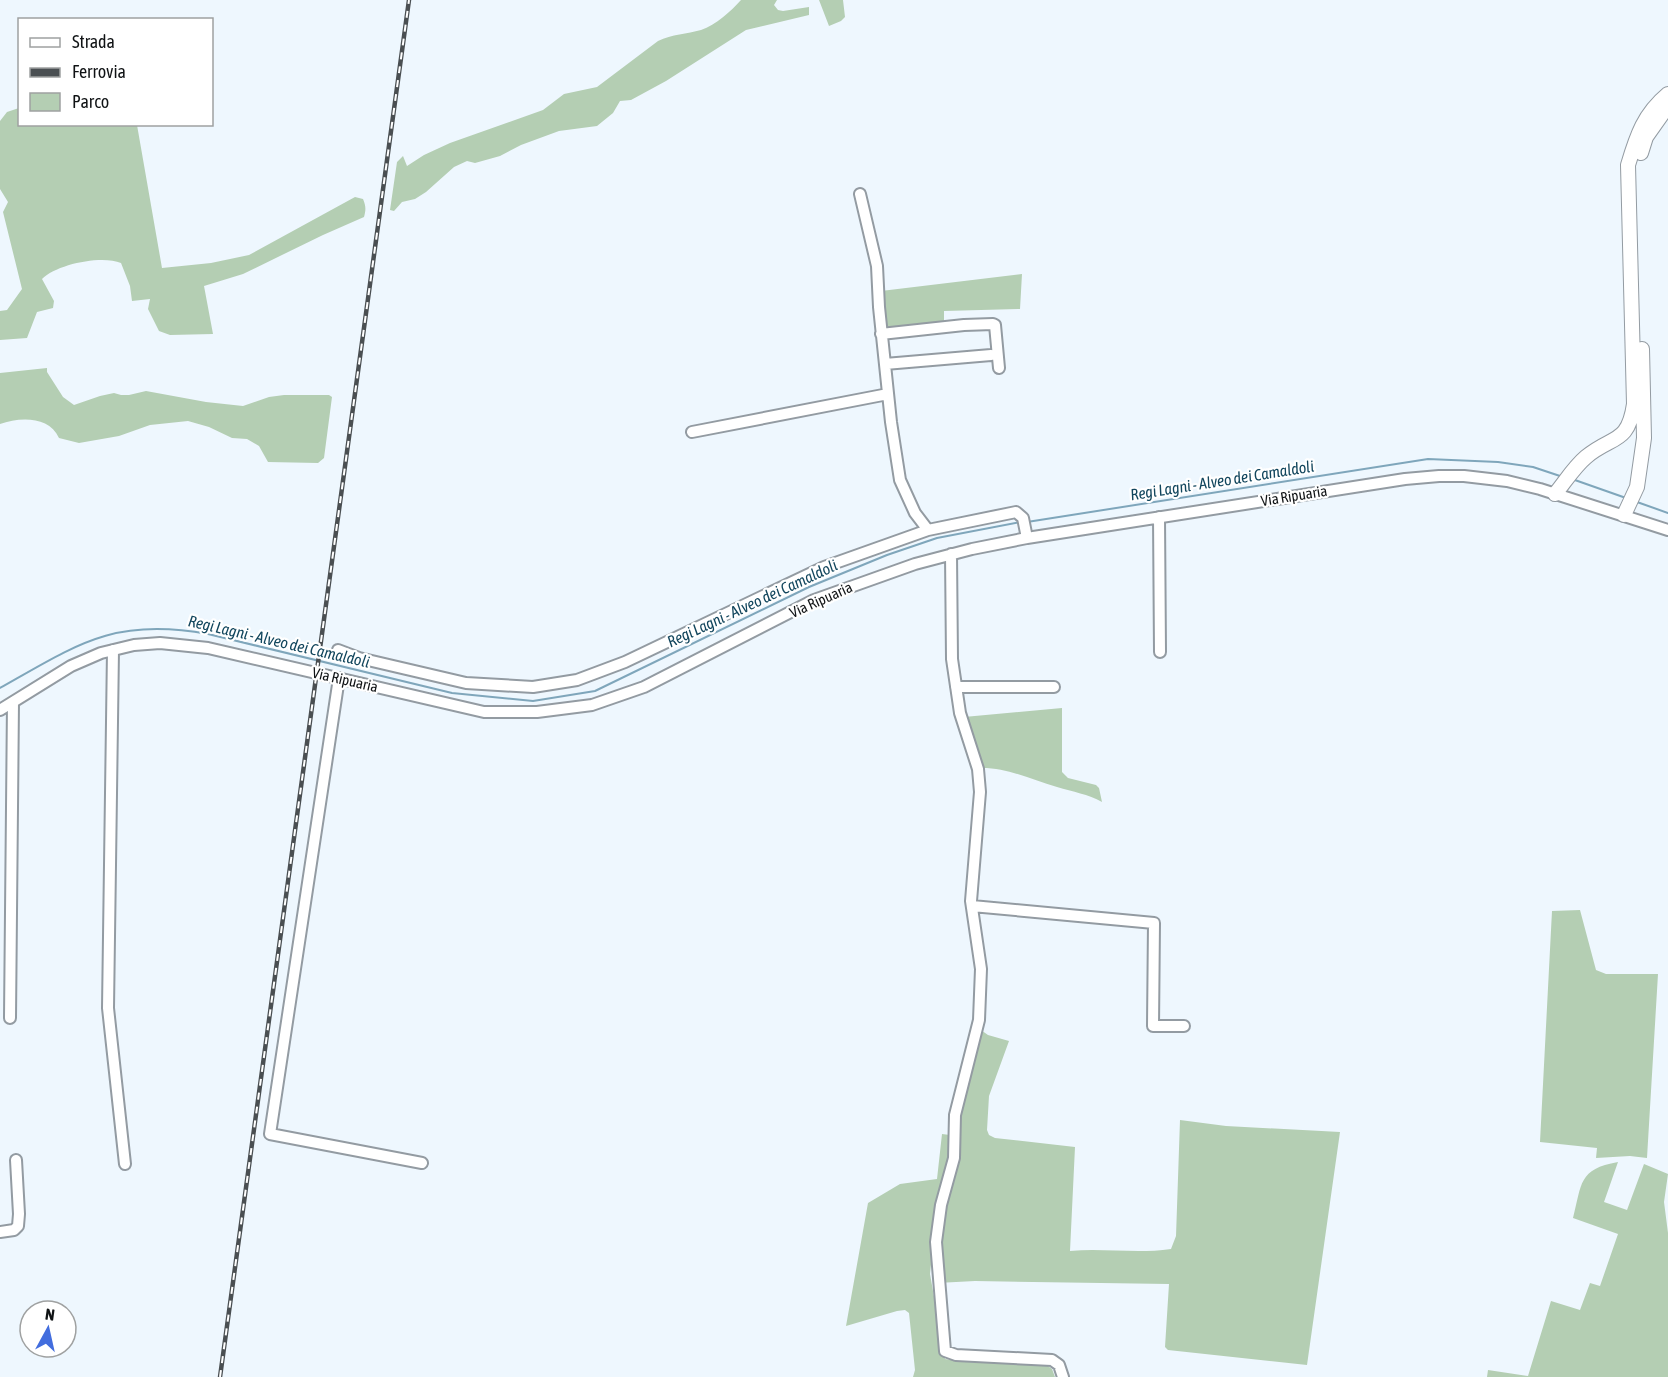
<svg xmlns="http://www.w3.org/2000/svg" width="1668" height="1377" font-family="'Asap Condensed',sans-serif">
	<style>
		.green { fill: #b4ceb3 }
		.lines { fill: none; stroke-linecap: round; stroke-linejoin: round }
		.stream { stroke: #7fa6bb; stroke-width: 2 }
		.minor-casing { stroke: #939ba2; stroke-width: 14 }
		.major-casing { stroke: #939ba2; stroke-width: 16 }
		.minor { stroke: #fff; stroke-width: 10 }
		.major { stroke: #fff; stroke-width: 14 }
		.rail-casing { stroke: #4a4f52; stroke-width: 4.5 }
		.rail { stroke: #fff; stroke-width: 2; stroke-dasharray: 7; stroke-linecap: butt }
		.labels { text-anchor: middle; stroke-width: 4.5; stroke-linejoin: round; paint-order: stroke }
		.street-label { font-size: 15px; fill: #101315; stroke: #fff }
		.water-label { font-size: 16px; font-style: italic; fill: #12465d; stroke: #fff }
	</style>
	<rect width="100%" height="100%" fill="#eef7fe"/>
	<path class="green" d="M741 0H777L774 5 778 10 783 11 809 7V15L746 30 666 81 631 100 620 101 613 113 597 126 559 131 521 145 500 156 475 163 467 161 454 167 426 192 415 199 402 202 394 211 390 210 397 162 403 156 407 166 424 155 450 143 543 110 564 94 597 87 658 41C672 34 687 34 701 30 716 25 731 11 741 0Z
		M819 0H843L845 17 841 21 829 26Z
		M19 108 20 124 137 125 162 268 211 263 249 255 355 197 363 199C366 206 366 210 364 217L323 235 243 274 204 286 213 334 170 335 159 331 148 309 150 299 132 301 130 286 121 263C102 255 57 264 42 279L54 301 53 308 37 312 27 338 0 340V311L7 310 22 289 3 212 8 202 0 189V121L7 112Z
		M1022 274 1020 309 944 311V324L884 330 881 291Z
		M47 368V372L63 397 74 405 100 396 114 393 121 395H129L146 391 206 402 243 406 269 397 284 395H329L332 397 324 458 318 463 268 462 259 446 247 439 232 438 209 427 188 421 150 425 119 436 79 443 59 438C49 416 20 417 0 424V373Z
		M1062 708V772L1068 778 1096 785 1099 788 1102 802C1088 794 1073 792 1057 787 1031 780 1008 767 979 768L964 717Z
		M1580 910 1596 970 1606 974H1658L1647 1158 1630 1156 1596 1158 1597 1148 1540 1142 1552 911Z
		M978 1028 988 1035 1009 1041 989 1096 987 1130 989 1135 995 1138 1075 1147 1070 1251C1104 1248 1137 1254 1171 1249L1176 1236 1180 1120 1226 1126 1340 1132 1307 1365 1168 1350 1165 1347 1169 1284 975 1281 937 1283 935 1266 960 1104Z
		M942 1134 950 1135 948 1166 935 1226 930 1274 945 1359 966 1362 1045 1364 1052 1369 1055 1377H913L915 1370 909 1313 905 1310 897 1311 846 1326 868 1203 900 1184 937 1179Z
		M1618 1162 1604 1202 1627 1210 1644 1164 1668 1174 1664 1202 1668 1233V1377H1487L1488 1370 1528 1376 1551 1301 1580 1310 1590 1283 1600 1286 1618 1234 1573 1218C1582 1184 1578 1169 1618 1162Z"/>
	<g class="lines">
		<path class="stream" d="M1572 479 1626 498
			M1637 502 1668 513
			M1027 522 1428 459 1498 462 1533 467 1563 477
			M0 688C78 644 114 617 208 634L452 693 533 701 595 691 809 587 887 555 937 538 1021 522"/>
		<defs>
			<path id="minor" d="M860 194 877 266 879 307 891 422 900 480 915 513 928 530
				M881 334 964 325 993 324 995 325 999 368
				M885 364 991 355
				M692 432 888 394
				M1159 517 1160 652
				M951 554 952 659 960 713 978 769 980 792 971 901 981 969 979 1020 955 1115 954 1158 941 1205 936 1242 945 1351 956 1355 1052 1360 1059 1365 1063 1377
				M113 650 108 1008 125 1164
				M338 650 359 658 466 683 533 687 577 680 625 662 824 567 928 530 1016 512 1023 518 1027 538
				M339 678 270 1134 422 1163
				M956 687H1054
				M0 710 71 666 101 653 134 645 160 643 208 648 484 712H537L592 705 644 687 814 600 915 564 972 549 1027 538 1405 479 1439 476H1464L1507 481 1540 489 1668 530
				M972 906 1154 923 1153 1026H1184
				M10 1018 13 702
				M0 1232 14 1230 18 1226 19 1214 16 1160"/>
			<path id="major" d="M1641 153 1646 137 1668 106
				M1555 494C1565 482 1574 467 1586 457 1612 435 1628 445 1634 404L1628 165C1637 135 1644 114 1668 94
				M1624 515 1637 487 1644 438 1642 349"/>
		</defs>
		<use href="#minor" class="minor-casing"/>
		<use href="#major" class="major-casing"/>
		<use href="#minor" class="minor"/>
		<use href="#major" class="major"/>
		<defs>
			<path id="rail" d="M220 1377 409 0"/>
		</defs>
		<use href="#rail" class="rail-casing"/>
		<use href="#rail" class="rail"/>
	</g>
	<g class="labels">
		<g class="street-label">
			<text transform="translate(1294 496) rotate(-9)" y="5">Via Ripuaria</text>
			<text transform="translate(821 600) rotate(-24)" y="5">Via Ripuaria</text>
			<text transform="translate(345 680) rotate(13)" y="5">Via Ripuaria</text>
		</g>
		<g class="water-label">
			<text transform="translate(1222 480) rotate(-9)" y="6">Regi Lagni - Alveo dei Camaldoli</text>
			<text transform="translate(752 603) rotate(-25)" y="6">Regi Lagni - Alveo dei Camaldoli</text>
			<text transform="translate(279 641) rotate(13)" y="6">Regi Lagni - Alveo dei Camaldoli</text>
		</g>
	</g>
	<rect x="18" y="18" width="195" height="108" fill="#ffffff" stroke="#9fa1a1" stroke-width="1.5"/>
	<rect x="30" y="38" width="30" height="9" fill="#ffffff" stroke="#9fa1a1" stroke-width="1.5"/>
	<text x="72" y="48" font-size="18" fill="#101315">Strada</text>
	<rect x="30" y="68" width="30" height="9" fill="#4a4f52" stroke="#9fa1a1" stroke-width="1.5"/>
	<text x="72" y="78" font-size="18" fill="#101315">Ferrovia</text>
	<rect x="30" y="93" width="30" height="18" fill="#b4ceb3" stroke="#9fa1a1" stroke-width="1.5"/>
	<text x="72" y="108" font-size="18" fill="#101315">Parco</text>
	<g transform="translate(48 1329) rotate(8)"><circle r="28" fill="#ffffff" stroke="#9fa1a1" stroke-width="1.5"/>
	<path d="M0-4.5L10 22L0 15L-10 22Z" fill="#426dde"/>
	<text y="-9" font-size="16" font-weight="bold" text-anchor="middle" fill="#101315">N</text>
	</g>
</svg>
